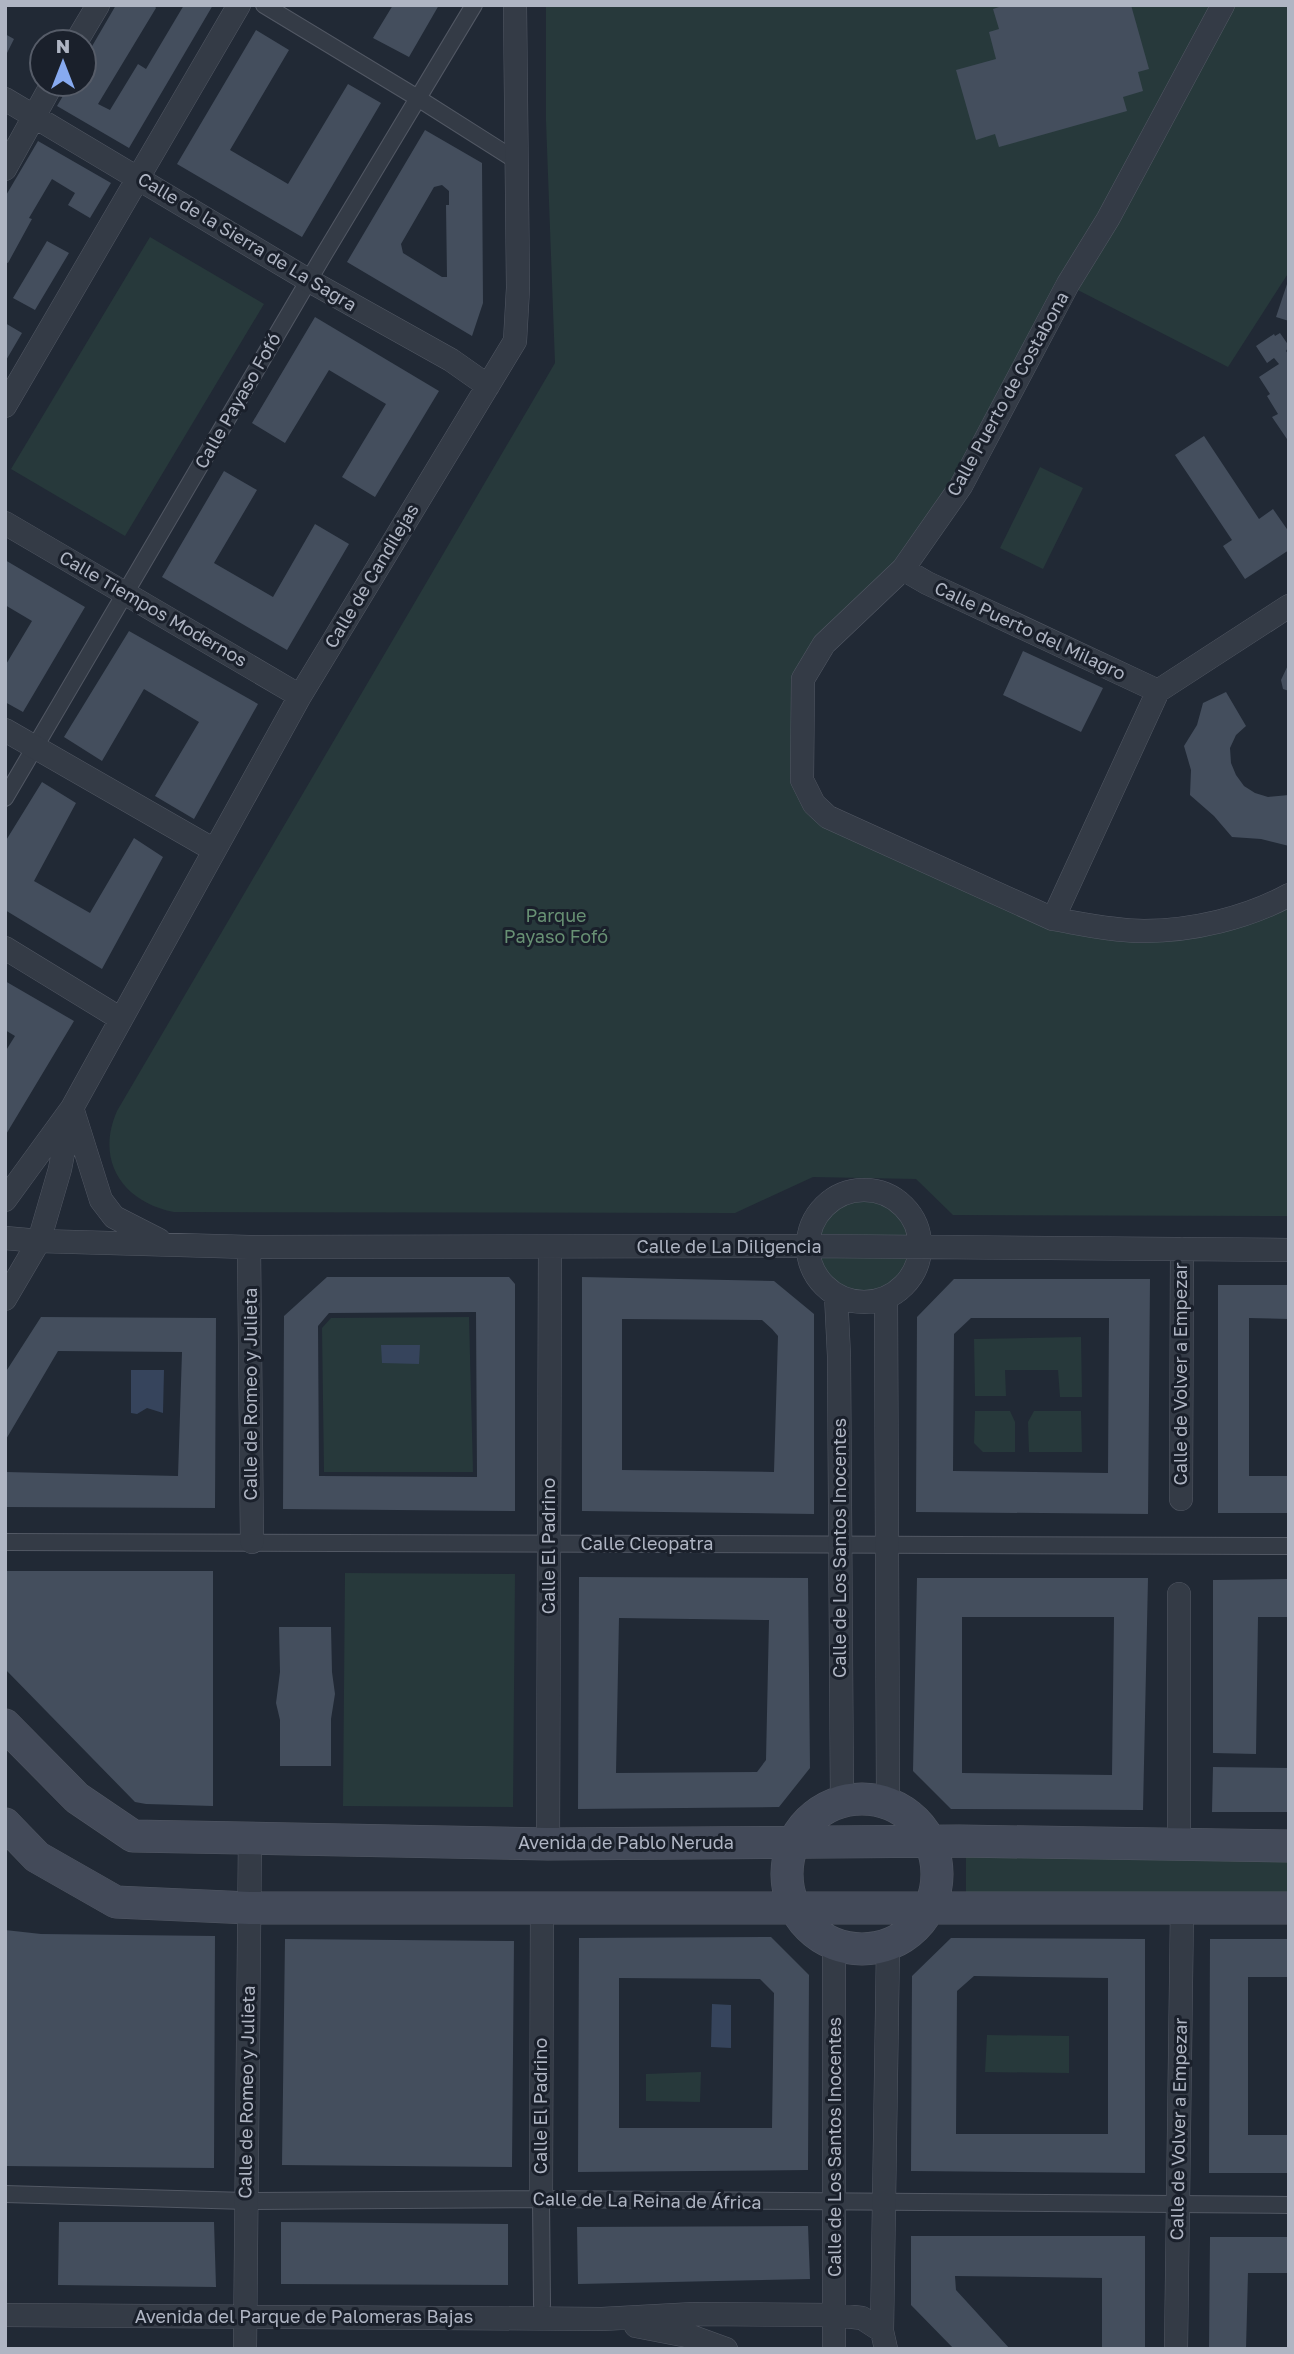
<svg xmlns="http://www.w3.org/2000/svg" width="1294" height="2354" font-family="'Golos Text',sans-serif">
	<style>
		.green { fill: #27393b }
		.water { fill: #36445c }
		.building { fill: #444e5d; fill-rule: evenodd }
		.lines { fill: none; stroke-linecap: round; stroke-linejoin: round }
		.pedestrian-casing { stroke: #525864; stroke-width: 18 }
		.minor-casing { stroke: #525864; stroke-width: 24 }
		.secondary-casing { stroke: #525864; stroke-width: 33 }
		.pedestrian { stroke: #343b46; stroke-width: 16 }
		.minor { stroke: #343b46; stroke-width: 23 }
		.secondary { stroke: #434a59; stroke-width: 32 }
		.labels { text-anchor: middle; stroke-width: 6; stroke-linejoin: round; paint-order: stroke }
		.street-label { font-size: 18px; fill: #afb5c3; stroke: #1a202b }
		.park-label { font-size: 18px; fill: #689174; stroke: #1a202b }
	</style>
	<rect width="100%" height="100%" fill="#212935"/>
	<path class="green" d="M546 5 1289 6V272L1228 367 1068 285 961 486 803 679 814 804 1053 919 1143 931 1289 895V1216L953 1215 916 1179 813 1177 735 1213 174 1212C123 1202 95 1161 117 1111L555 363 546 121Z
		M150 237 264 304 125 536 11 469Z
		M1040 467 1083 488 1043 569 1000 548Z
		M860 1196C885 1197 906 1209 911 1236L818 1234C823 1212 838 1200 860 1196Z
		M819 1256 909 1257C909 1293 861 1304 835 1286 827 1280 823 1272 818 1264Z
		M469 1317 473 1472H324L322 1328 331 1318Z
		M1081 1337 1082 1397H1060L1058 1370H1005L1006 1396H975L974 1339Z
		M975 1411H1010L1015 1422V1452H983L974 1443Z
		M1034 1411H1081L1082 1452H1029L1028 1422Z
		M345 1573 515 1574 513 1807 343 1806Z
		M966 1854 1289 1857V1894L966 1893Z
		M987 2035 1069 2036V2073L985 2072Z
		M701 2072 700 2102 646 2101V2074Z"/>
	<path class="water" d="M381 1345H420L419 1364 382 1363Z
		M131 1370H164L163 1413 147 1408 137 1414 131 1413Z
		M712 2004 731 2005V2048L711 2047Z"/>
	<path class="building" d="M116 5H154L156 8 98 104 110 110 138 64 146 69 184 5H213L129 148 57 106 70 84H84V60Z
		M393 5H439L409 57 373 38Z
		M1005 5H1131L1149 69 1138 72 1143 91 1123 97 1127 111 999 147 995 134 976 140 956 70 996 59 989 32 999 29 993 9Z
		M256 30 289 50 230 150 288 184 348 84 381 103 302 237 177 164Z
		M5 34 14 39 5 57Z
		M425 130 482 163 483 303 472 336 347 262ZM442 185 449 191V205H446L447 277H442L403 253 401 244 434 187Z
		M38 141 111 183 90 218 68 205 75 193 52 179 29 218 32 219 8 263 5 262V197Z
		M47 241 69 253 35 310 13 298Z
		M1288 281 1289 282V321L1276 317Z
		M315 317 439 391 375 497 342 477 386 404 329 370 285 443 252 423Z
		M5 323 22 333 5 362Z
		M1280 333 1289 346 1286 351 1289 355V442L1272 417 1278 414 1267 396 1270 394 1259 377 1279 364 1274 358 1267 363 1256 346 1274 334 1275 336Z
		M1204 436 1259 519 1273 509 1289 532V550L1245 579 1223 546 1232 540 1175 455Z
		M224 471 257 490 214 563 273 597 315 524 349 544 287 650 162 577Z
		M5 560 85 607 23 712 5 702V666L32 621 5 605Z
		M129 631 258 704 194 819 155 796 199 722 144 689 102 761 64 737Z
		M1023 651 1103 688 1081 732 1003 695Z
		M1289 663V691L1283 689 1281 680Z
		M1226 692 1246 726 1236 735 1230 748 1231 763 1236 775 1244 786 1255 793 1268 797 1289 795V846L1261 839 1232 837 1214 816 1190 795 1191 770 1184 746 1197 725 1203 703Z
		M42 782 76 803 34 881 90 913 134 838 163 857 102 969 5 910V842Z
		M5 981 74 1021 5 1136V1052L15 1036 5 1030Z
		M327 1277H509L515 1284V1511L283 1509 284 1316ZM476 1312 477 1477 319 1476 318 1326 329 1313Z
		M582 1277 774 1281 814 1314V1514L582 1511ZM622 1319 762 1320 772 1329 778 1336 774 1472 622 1470Z
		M954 1279H1150L1148 1514 916 1512 917 1317ZM971 1318H1109L1108 1473 953 1471 954 1334Z
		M1218 1285H1289V1319L1249 1318V1476H1289V1513H1218Z
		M41 1317 216 1318 215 1508 5 1507V1472L178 1476 182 1352 58 1351 5 1441V1373Z
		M5 1571H213V1806L146 1804 135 1802 5 1669Z
		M579 1577 808 1578 810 1768 779 1807 578 1809ZM619 1618 769 1620 766 1760 757 1772 616 1773Z
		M917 1578H1148L1143 1810 951 1809 913 1771ZM962 1617H1114L1112 1775 962 1773Z
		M1289 1579V1617H1258L1256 1754 1213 1753V1580Z
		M279 1627H331L332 1672 335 1694 331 1719V1766H280V1720L276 1703 280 1672Z
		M1213 1767 1289 1768V1812H1212Z
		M5 1930 41 1934 215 1936 214 2168 5 2166Z
		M771 1937 809 1975 808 2170 578 2172 579 1938ZM619 1978 760 1979 774 1993 772 2128H619Z
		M951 1938 1145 1939V2173L911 2171 912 1976ZM974 1976 1108 1978V2134H956L957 1991Z
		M285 1939 514 1941 512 2167 282 2165Z
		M1210 1939H1289V1977H1248V2135H1289V2173H1209Z
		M59 2222H214L216 2287 58 2285Z
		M281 2222 508 2224V2285L281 2284Z
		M808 2226 810 2279 578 2284 577 2227Z
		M911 2236H1145V2349H1102V2278L955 2276 956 2290 1010 2349H954L911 2305Z
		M1210 2237H1289V2273H1248L1246 2349H1209Z"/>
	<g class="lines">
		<defs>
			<path id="pedestrian" d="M264 5 416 97 517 161
				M5 798 323 256 474 5
				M5 1542 1289 1546
				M5 2194 246 2201 541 2199 1289 2205
				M541 2199 542 2305"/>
			<path id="minor" d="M1223 5 1108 219 1068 284 961 486 903 569 824 644 803 679 802 780 814 804 828 817 1053 919C1083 924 1114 931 1144 931 1192 931 1247 918 1289 895
				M76 42 98 5
				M5 99 308 280 451 360 488 386
				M5 169 52 84
				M5 406 239 5
				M5 523 300 696
				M903 569 927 583 1158 691 1289 606
				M5 730 214 850
				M1053 919 1158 691
				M5 948 121 1019
				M73 1111 101 1200 114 1217 159 1240
				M808 1246a56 56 0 1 1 112 0a56 56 0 1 1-112 0Z
				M5 1200 72 1108 300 696 515 341 518 288 515 5
				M5 1238 39 1241 249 1247 807 1246 1289 1250
				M249 1247 252 1542
				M836 1295 839 1356 842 1801
				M886 1298 888 1802
				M5 1299 39 1241 60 1169 70 1116
				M1181 1499 1182 1249
				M1179 1594V1844
				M548 1844 550 1247
				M834 1945V2349
				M541 2199 542 1907
				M5 2315 602 2319 694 2314 835 2315 862 2318 882 2331
				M636 2326 693 2337 726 2349
				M245 2349 250 1836
				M886 2349 882 2331 888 1946
				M1176 2349 1182 1909"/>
			<path id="secondary" d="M5 1725 77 1798 133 1836 548 1844 959 1841 1289 1846
				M787 1874a75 75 0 1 1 150 0a75 75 0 1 1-150 0Z
				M5 1824 37 1857 116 1902 249 1908H1289"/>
		</defs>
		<use href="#pedestrian" class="pedestrian-casing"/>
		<use href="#minor" class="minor-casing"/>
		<use href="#secondary" class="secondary-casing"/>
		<use href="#pedestrian" class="pedestrian"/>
		<use href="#minor" class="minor"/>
		<use href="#secondary" class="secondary"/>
	</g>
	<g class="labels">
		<g class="street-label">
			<text transform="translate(247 242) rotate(31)" y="6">Calle de la Sierra de La Sagra</text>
			<text transform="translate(1008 394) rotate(-61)" y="6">Calle Puerto de Costabona</text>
			<text transform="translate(238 401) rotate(-60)" y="6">Calle Payaso Fofó</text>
			<text transform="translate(372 576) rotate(-59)" y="6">Calle de Candilejas</text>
			<text transform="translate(153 609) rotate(30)" y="6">Calle Tiempos Modernos</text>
			<text transform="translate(1030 631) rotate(25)" y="6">Calle Puerto del Milagro</text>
			<text x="729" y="1253">Calle de La Diligencia</text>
			<text transform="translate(1181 1374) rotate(-90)" y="6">Calle de Volver a Empezar</text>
			<text transform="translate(251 1394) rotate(-90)" y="6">Calle de Romeo y Julieta</text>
			<text x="647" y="1550">Calle Cleopatra</text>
			<text transform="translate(549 1546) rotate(-90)" y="6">Calle El Padrino</text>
			<text transform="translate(840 1548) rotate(-90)" y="6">Calle de Los Santos Inocentes</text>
			<text x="626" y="1849">Avenida de Pablo Neruda</text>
			<text transform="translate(247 2092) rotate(-89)" y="6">Calle de Romeo y Julieta</text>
			<text transform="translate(541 2106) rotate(-90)" y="6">Calle El Padrino</text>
			<text transform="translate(1179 2129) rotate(-89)" y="6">Calle de Volver a Empezar</text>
			<text transform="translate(835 2147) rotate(-90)" y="6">Calle de Los Santos Inocentes</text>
			<text transform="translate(647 2201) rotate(1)" y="6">Calle de La Reina de África</text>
			<text x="304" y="2323">Avenida del Parque de Palomeras Bajas</text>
		</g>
		<g class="park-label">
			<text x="556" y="922">Parque<tspan x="556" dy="21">Payaso Fofó</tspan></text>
		</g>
	</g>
	<rect width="1294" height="2354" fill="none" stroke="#afb5c3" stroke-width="14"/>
	<g transform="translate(63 63)"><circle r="33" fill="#1a202b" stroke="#565c68" stroke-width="2"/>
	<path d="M0-5L12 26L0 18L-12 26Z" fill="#87aaf0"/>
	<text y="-10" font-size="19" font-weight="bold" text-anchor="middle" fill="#afb5c3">N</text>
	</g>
</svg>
